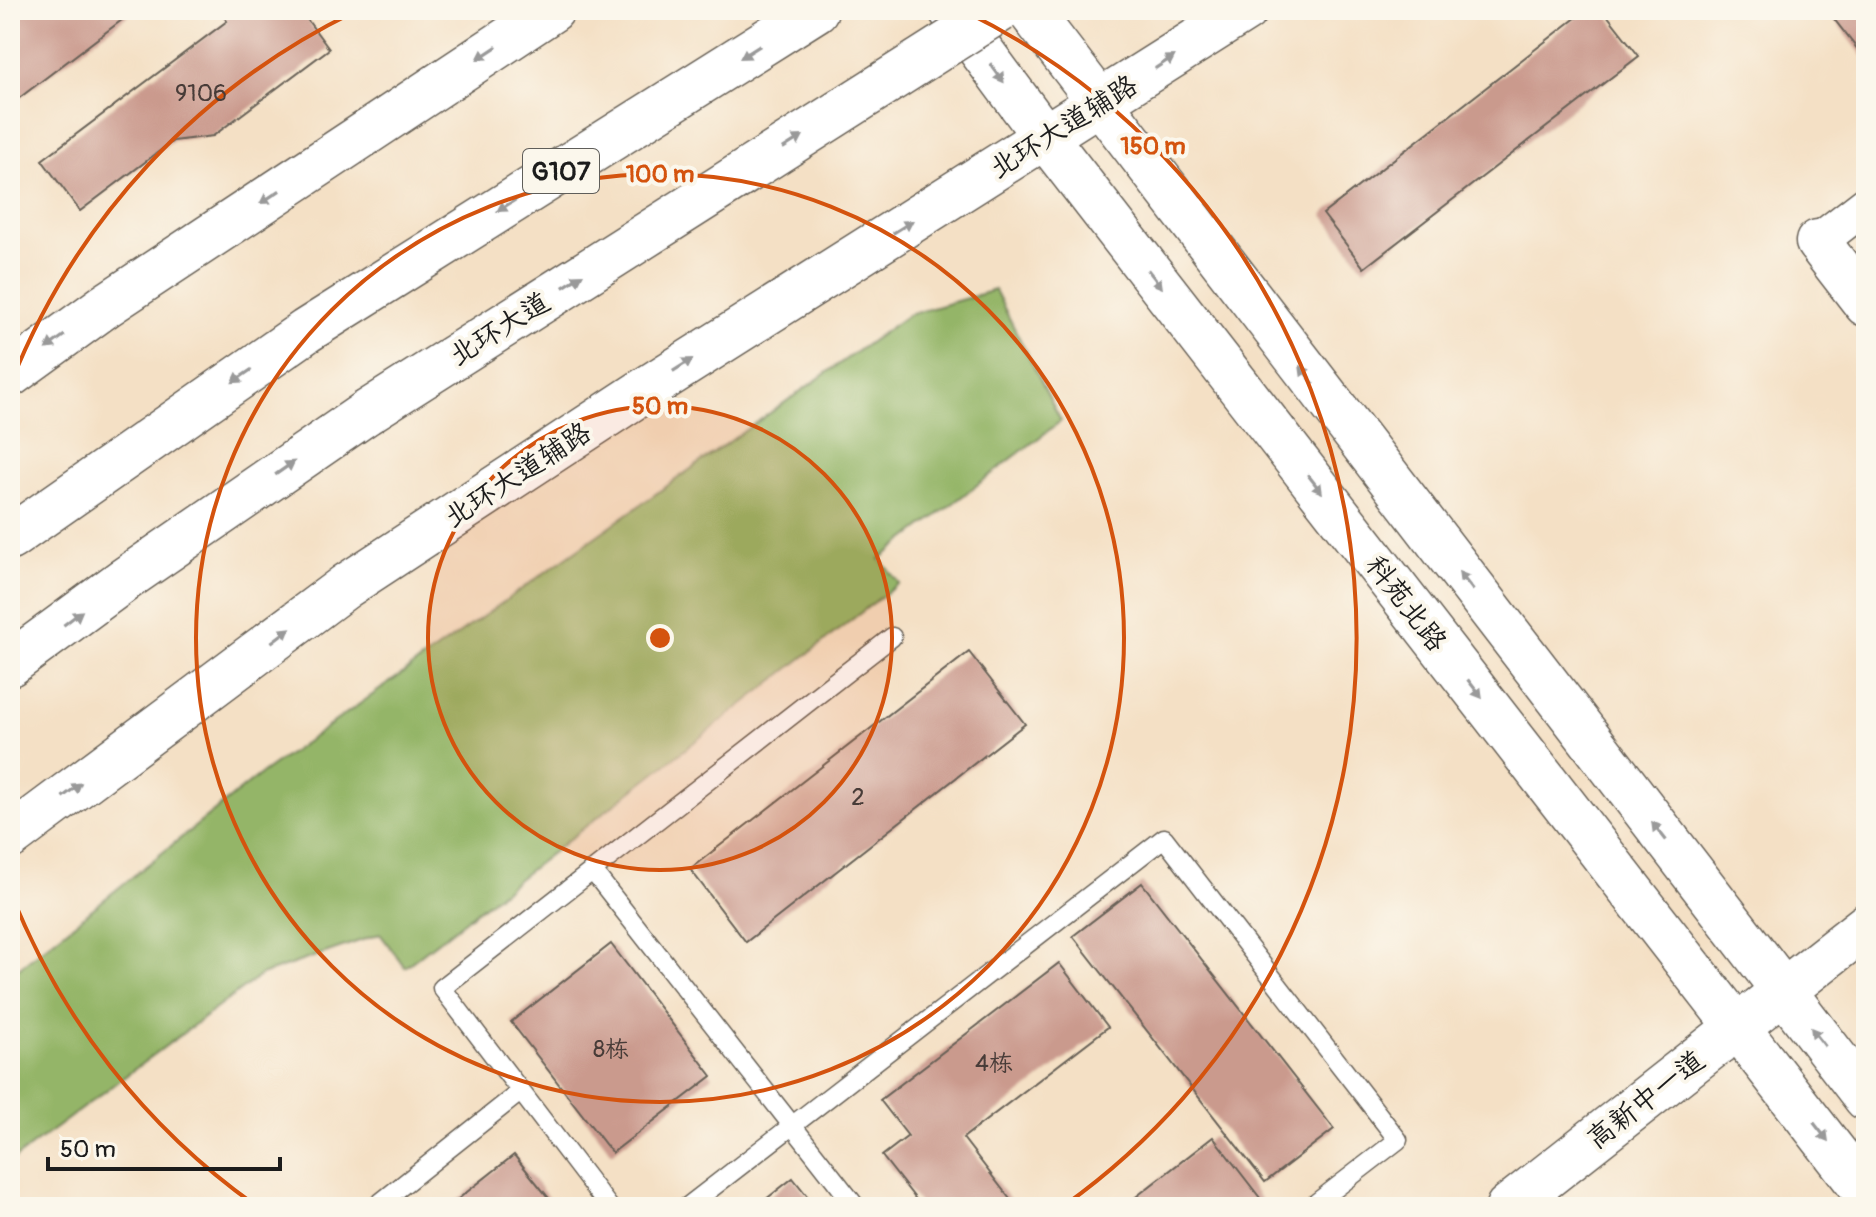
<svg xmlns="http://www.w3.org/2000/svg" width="1876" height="1217" font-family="Pangolin,'LXGW WenKai TC',sans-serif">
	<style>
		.forest { fill: #94b568; stroke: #586842; stroke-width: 2 }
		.building { fill: #ca9a8d }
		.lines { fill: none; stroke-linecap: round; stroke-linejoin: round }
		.lane-casing { stroke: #686157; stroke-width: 21 }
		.street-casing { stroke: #686157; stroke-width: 39 }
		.secondary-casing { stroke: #686157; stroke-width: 47 }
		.primary-casing { stroke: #686157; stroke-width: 47 }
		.highway-casing { stroke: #686157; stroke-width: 47 }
		.lane { stroke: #fff; stroke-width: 18 }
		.street { stroke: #fff; stroke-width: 36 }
		.secondary { stroke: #fff; stroke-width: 44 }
		.primary { stroke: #fff; stroke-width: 44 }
		.highway { stroke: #fff; stroke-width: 44 }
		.highway-bridge-casing { stroke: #686157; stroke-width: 47; stroke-linecap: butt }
		.highway-bridge { stroke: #fff; stroke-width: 44 }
		.oneway { fill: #999 }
		.ring { fill: none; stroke: #d4530e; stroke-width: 4 }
		.labels { text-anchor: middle; stroke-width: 8; stroke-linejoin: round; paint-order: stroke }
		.number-label { font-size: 24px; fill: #483c38 }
		.shield { fill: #fbf7ec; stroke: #5f5e5a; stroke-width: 2 }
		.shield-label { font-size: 26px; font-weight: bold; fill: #1c1c1c }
		.street-label { font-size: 28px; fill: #1c1c1c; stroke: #fbf7ec }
		.centre { fill: #d4530e; stroke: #fbf7ec; stroke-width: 4 }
		.ring-label { font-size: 24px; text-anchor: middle; font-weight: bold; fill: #d4530e; stroke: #fbf7ec; stroke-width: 8; stroke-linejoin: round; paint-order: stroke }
	</style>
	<rect width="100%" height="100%" fill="#fbf7ec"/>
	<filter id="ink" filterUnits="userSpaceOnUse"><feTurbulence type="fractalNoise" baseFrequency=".0125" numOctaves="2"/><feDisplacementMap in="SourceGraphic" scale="16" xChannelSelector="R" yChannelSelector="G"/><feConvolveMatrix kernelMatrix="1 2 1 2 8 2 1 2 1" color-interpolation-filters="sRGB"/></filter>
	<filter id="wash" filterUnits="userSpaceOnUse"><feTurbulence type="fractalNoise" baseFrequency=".006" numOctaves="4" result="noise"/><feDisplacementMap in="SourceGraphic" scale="32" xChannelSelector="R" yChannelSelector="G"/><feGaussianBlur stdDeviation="1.8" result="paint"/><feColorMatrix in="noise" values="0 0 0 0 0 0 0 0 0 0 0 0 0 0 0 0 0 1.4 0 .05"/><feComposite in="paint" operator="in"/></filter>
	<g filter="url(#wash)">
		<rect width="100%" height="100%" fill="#f4e0c5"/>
		<path class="forest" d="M995 290 1061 421 880 559 899 583 405 967 380 934 261 975 10 1162V975L258 776 908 315Z"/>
		<g id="blocks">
			<path class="building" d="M10 10H135L10 105V47L15 43 10 37Z
				M219 10H300L329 49 213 136 173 141 80 211 42 160 227 21Z
				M1586 10H1603L1639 56 1364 268 1323 214Z
				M1827 10H1866V60Z
				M969 652 1025 724 746 942 690 869Z
				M1142 883 1334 1129 1265 1182 1073 936Z
				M611 944 712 1076 612 1153 511 1022Z
				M1059 963 1108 1027 963 1138 1016 1207H922L882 1156 908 1136 880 1100Z
				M1213 1137 1267 1207H1123Z
				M514 1155 556 1207H448Z
				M793 1178 816 1207H756Z"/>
		</g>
	</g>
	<g filter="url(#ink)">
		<use href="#blocks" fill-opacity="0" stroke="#686157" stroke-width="2"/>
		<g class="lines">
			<defs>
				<path id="lane" d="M592 870 856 1207
					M375 1207 520 1092
					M609 1207 442 988 892 637
					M687 1207 1164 838 1398 1140 1311 1207"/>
				<path id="street" d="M1818 242 1866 205"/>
				<path id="secondary" d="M1818 242 1866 304
					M1508 1207 1866 926"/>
				<path id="primary" d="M951 10 1045 137 1866 1193
					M1029 10 1866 1098
					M10 375 105 306 552 10
					M10 837 346 586 651 386 1245 10"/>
				<path id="highway" d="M10 538 306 331 816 10
					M10 664 124 580 366 413"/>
			</defs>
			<use href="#lane" class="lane-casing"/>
			<use href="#street" class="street-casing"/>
			<use href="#secondary" class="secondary-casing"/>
			<use href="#primary" class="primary-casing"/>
			<use href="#highway" class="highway-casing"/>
			<use href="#lane" class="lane"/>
			<use href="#street" class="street"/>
			<use href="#secondary" class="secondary"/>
			<use href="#primary" class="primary"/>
			<use href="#highway" class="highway"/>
			<defs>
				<path id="highway-bridge" d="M366 413 1000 10"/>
			</defs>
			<use href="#highway-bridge" class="highway-bridge-casing"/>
			<use href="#highway-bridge" class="highway-bridge"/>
		</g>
		<defs><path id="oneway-solid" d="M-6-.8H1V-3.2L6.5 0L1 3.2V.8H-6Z" transform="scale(2)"/></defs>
		<g class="oneway">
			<use href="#oneway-solid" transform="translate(750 52) rotate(148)"/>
			<use href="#oneway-solid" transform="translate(487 53) rotate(147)"/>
			<use href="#oneway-solid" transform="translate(1165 62) rotate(-33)"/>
			<use href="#oneway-solid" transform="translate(997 73) rotate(54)"/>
			<use href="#oneway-solid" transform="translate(793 142) rotate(-32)"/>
			<use href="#oneway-solid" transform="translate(270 197) rotate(147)"/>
			<use href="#oneway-solid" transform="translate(507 205) rotate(148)"/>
			<use href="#oneway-solid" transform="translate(903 227) rotate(-32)"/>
			<use href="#oneway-solid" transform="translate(1155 279) rotate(52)"/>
			<use href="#oneway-solid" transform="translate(573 281) rotate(-32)"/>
			<use href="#oneway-solid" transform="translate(55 342) rotate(144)"/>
			<use href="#oneway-solid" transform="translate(683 365) rotate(-32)"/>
			<use href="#oneway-solid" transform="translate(1307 375) rotate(-128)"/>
			<use href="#oneway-solid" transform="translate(242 376) rotate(146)"/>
			<use href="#oneway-solid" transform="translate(285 468) rotate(-35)"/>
			<use href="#oneway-solid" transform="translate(1315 484) rotate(52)"/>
			<use href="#oneway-solid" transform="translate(1466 581) rotate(-128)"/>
			<use href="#oneway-solid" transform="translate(73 618) rotate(-37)"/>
			<use href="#oneway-solid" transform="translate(281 635) rotate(-37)"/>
			<use href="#oneway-solid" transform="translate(1475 689) rotate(52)"/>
			<use href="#oneway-solid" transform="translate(72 790) rotate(-37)"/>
			<use href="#oneway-solid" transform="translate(1659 831) rotate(-128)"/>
			<use href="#oneway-solid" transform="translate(1818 1037) rotate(-128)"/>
			<use href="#oneway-solid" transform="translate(1821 1132) rotate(52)"/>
		</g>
	</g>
	<circle cx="660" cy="638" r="232" fill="#d4530e" fill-opacity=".12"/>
	<g class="ring">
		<circle cx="660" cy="638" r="232"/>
		<circle cx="660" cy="638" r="464"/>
		<path d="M255 1205A697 697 0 0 1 11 893M11 383A697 697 0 0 1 354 12M966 12A697 697 0 0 1 1065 1205"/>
	</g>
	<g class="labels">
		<g class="number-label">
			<text x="201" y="101">9106</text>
			<text x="858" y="805">2</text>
			<text x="611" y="1057">8栋</text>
			<text x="994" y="1071">4栋</text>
		</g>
		<rect class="shield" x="523" y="149" width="76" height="44" rx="6"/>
		<g class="shield-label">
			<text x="561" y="180">G107</text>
		</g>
		<g class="street-label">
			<text transform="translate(1063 126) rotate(-32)" y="10">北环大道辅路</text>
			<text transform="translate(499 328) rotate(-32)" y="10">北环大道</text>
			<text transform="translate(517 474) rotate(-33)" y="10">北环大道辅路</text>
			<text transform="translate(1407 603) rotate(52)" y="10">科苑北路</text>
			<text transform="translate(1645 1099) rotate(-38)" y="10">高新中一道</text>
		</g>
	</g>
	<circle cx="660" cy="638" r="12" class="centre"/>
	<g class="ring-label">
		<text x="1153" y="154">150 m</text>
		<text x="660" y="182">100 m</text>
		<text x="660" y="414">50 m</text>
	</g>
	<rect width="1876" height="1217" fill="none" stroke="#fbf7ec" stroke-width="40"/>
	<path d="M48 1157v12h232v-12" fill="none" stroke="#1c1c1c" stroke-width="4"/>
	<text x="60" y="1157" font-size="24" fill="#1c1c1c" stroke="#fbf7ec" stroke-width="6" paint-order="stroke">50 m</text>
</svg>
